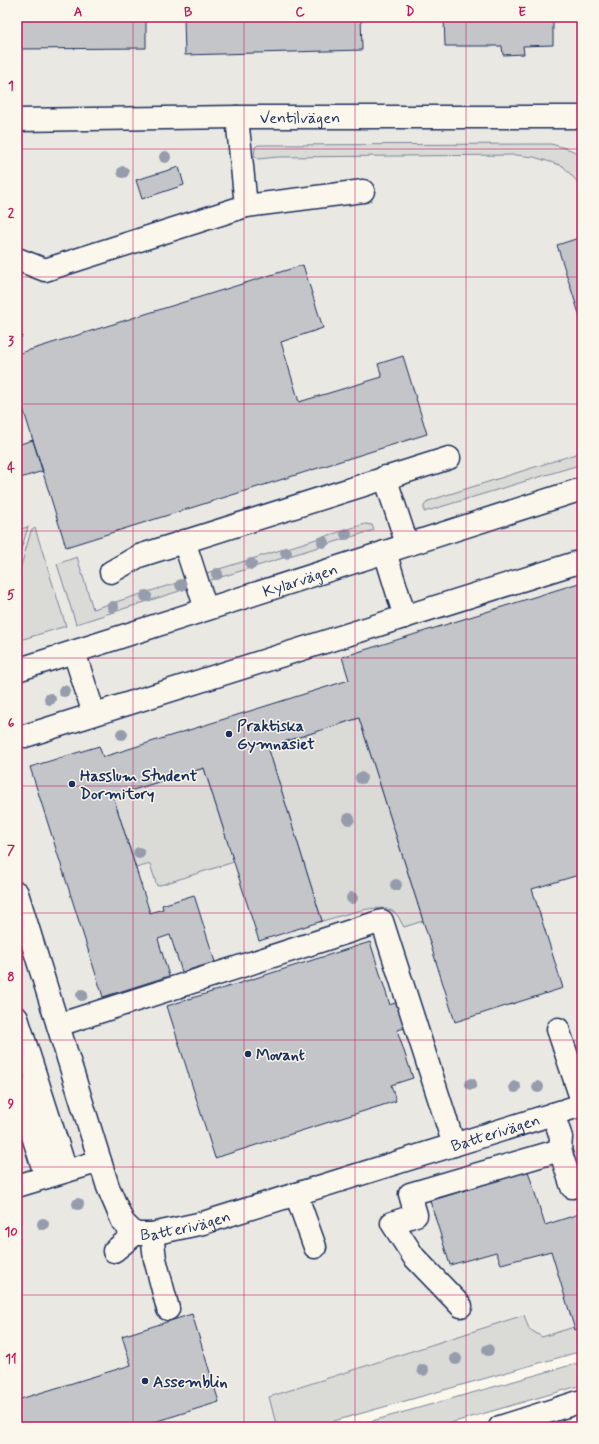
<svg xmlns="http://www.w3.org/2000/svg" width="599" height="1444" font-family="Mynerve,sans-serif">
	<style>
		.built { fill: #eae8e2 }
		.green { fill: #dadad7; stroke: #7a849a }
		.building { fill: #c3c5c9; stroke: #1b2f5e }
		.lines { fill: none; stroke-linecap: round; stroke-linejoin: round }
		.minor-casing { stroke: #1b2f5e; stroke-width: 25 }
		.major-casing { stroke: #1b2f5e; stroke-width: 25 }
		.minor { stroke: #fbf7ec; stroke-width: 22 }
		.major { stroke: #fbf7ec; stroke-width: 22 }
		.tree { fill: #959cab }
		.grid { fill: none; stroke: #c2185b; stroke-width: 1; stroke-opacity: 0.55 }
		.poi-dot { fill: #1b2f5e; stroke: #fbf7ec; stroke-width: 1.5 }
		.labels { text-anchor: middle; stroke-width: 3; stroke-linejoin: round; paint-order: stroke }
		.street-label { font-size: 16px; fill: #1b2f5e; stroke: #fbf7ec }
		.poi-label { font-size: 16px; font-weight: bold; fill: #1b2f5e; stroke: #fbf7ec; text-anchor: start }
		.neatline { fill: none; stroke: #c2185b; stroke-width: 1.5 }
		.grid-label { font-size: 13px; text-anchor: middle; font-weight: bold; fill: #c2185b }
	</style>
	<rect width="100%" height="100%" fill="#fbf7ec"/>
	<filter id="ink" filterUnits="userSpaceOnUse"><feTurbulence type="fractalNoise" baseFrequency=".025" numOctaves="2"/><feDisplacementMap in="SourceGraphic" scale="8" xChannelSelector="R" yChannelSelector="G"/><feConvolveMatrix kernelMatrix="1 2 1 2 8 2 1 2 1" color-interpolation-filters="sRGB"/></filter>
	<g filter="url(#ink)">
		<path class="built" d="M17 17H582V1340L282 1427H17Z"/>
		<path class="green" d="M551 144C585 153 582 153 582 187L563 166 534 157 516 155 278 157 258 159 254 156 255 147 258 145Z
			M582 452V464L424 512V506L428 501Z
			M365 524 372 525 374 530 205 582 203 574Z
			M28 527 17 562V530Z
			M35 528 66 626 17 641V580L31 531Z
			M77 557 93 609 186 580 192 587 76 624 57 564Z
			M359 718 423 921 404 927C401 923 399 916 395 913 380 900 340 917 322 921L268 747Z
			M204 768 234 862 157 886 150 864 136 868 113 796Z
			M524 1315 529 1329 542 1337 574 1327 575 1329 582 1327V1351L313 1427H278L276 1424 269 1397Z
			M582 1362V1385L437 1427H351Z"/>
		<path class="building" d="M17 17H146V48L17 49Z
			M184 17H361L362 50 185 55Z
			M444 17H553V45L523 46 524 54 503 55 502 46H445Z
			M179 167 184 185 142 199 136 180Z
			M582 237V323L557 245Z
			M303 265 323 328 281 342 299 402 382 377 378 364 403 356 427 434 66 547 17 389V354Z
			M17 322 22 337 17 339Z
			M33 440 43 471 17 479V445Z
			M582 582V874L532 889 563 988 455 1022 359 718 268 747 322 921 259 941 204 768 113 796 150 913 163 909 162 905 194 895 215 962 182 972 170 935 158 939 169 976 103 997 30 767 99 746 103 757 349 680 342 657Z
			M370 942 390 1005 397 1002 405 1028 397 1030 413 1078 391 1085 396 1101 215 1158 167 1006Z
			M528 1171 545 1225 582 1213V1327L575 1330 551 1251 501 1264 496 1252 450 1265 430 1201Z
			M192 1314 219 1402 151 1423 152 1427H17V1400L131 1365 122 1336Z"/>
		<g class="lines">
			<defs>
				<g id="minor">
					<path d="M237 117 246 206"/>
					<path id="s1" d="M17 120 237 117H582"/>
					<path d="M17 259 45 270 246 206 363 191"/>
					<path d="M385 477 407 544"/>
					<path d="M184 541 206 609"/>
					<path d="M385 552 405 617"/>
					<path d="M111 572 139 556 449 458"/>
					<path d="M74 652 94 714"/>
					<path id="s2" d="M17 670 582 489"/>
					<path d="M25 736 582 561"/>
					<path id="s3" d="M17 893 108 1187 123 1222 135 1234H152L203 1223 582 1105"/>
					<path d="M17 1018 66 1171"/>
					<path d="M58 1025 382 921 454 1145"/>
					<path d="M558 1029 582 1101"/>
					<path d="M17 1086 46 1177"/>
					<path d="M553 1114 561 1137 560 1150 572 1187"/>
					<path d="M17 1186 100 1161"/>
					<path d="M296 1194 315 1247"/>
					<path d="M152 1234 155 1259 168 1309"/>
					<path d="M114 1251 135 1234"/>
					<path d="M461 1306 414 1257 392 1223 416 1215 410 1194 560 1150"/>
				</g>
				<path id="major" d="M500 1427 582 1401"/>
			</defs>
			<use href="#minor" class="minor-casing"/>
			<use href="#major" class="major-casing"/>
			<use href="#minor" class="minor"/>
			<use href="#major" class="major"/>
		</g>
		<g class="tree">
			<circle cx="165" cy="157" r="6"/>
			<circle cx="123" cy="172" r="6"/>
			<circle cx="346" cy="534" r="6"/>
			<circle cx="323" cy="542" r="6"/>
			<circle cx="286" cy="553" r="6"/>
			<circle cx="251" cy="564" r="6"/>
			<circle cx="217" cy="574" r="6"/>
			<circle cx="181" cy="585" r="6"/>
			<circle cx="146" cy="596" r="6"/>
			<circle cx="113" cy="607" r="6"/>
			<circle cx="64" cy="691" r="6"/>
			<circle cx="50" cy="699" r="6"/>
			<circle cx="122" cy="734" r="6"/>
			<circle cx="361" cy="778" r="6"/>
			<circle cx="349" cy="819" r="6"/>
			<circle cx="139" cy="853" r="6"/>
			<circle cx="396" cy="885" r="6"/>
			<circle cx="352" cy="898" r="6"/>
			<circle cx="82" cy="995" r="6"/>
			<circle cx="471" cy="1084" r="6"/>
			<circle cx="515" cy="1087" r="6"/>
			<circle cx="538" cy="1087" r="6"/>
			<circle cx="78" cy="1204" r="6"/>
			<circle cx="43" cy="1224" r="6"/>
			<circle cx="488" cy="1350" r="6"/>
			<circle cx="456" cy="1359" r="6"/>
			<circle cx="423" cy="1370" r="6"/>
		</g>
	</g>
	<path class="grid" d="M133 17V1427M244 17V1427M355 17V1427M466 17V1427M17 149H582M17 277H582M17 404H582M17 531H582M17 658H582M17 786H582M17 913H582M17 1040H582M17 1167H582M17 1295H582"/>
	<g class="poi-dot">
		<circle cx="229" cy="734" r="4"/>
		<circle cx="72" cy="784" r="4"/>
		<circle cx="248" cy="1054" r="4"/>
		<circle cx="145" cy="1381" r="4"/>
	</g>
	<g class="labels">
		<g class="street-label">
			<text dy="6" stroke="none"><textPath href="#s1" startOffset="283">Ventilvägen</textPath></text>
			<text dy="6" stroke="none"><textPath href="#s2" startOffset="297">Kylarvägen</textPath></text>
			<text dy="6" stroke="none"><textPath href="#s3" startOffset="738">Batterivägen</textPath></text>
			<text dy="6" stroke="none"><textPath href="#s3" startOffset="414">Batterivägen</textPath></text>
		</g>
		<g class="poi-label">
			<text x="237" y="731">Praktiska<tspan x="237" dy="18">Gymnasiet</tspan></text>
			<text x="80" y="781">Hasslum Student<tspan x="80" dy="18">Dormitory</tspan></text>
			<text x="256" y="1060">Movant</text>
			<text x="153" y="1387">Assemblin</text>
		</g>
	</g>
	<rect width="599" height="1444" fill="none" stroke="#fbf7ec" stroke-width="44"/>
	<rect x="22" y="22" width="555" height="1400" class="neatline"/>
	<g class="grid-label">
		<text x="78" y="16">A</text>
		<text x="188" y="16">B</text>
		<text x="300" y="16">C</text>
		<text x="410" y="16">D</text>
		<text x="522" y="16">E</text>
		<text x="11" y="90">1</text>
		<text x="11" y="217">2</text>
		<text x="11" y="345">3</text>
		<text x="11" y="472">4</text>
		<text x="11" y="599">5</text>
		<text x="11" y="727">6</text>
		<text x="11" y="854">7</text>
		<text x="11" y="981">8</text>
		<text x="11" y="1108">9</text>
		<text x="11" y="1236">10</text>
		<text x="11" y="1363">11</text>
	</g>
</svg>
